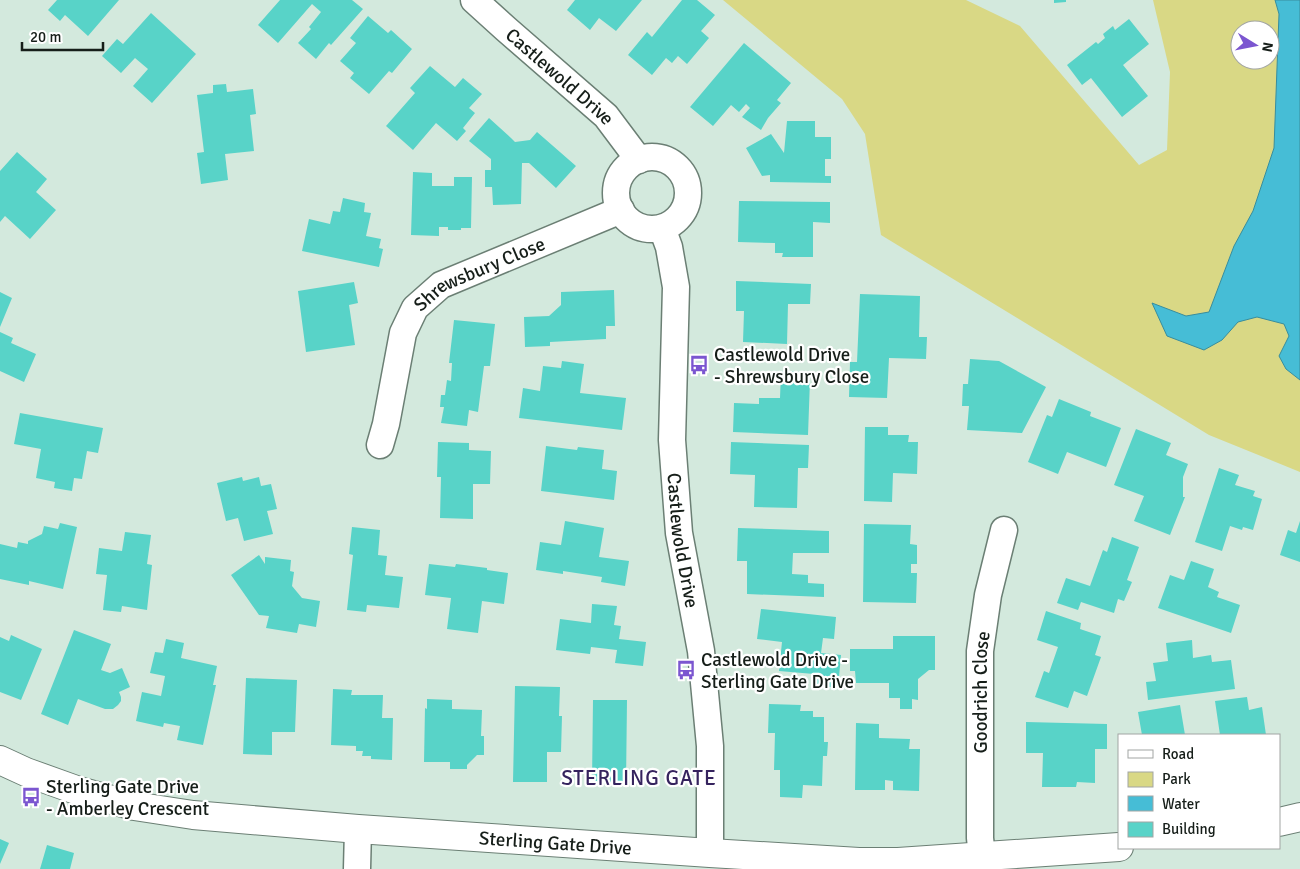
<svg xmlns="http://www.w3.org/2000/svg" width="1300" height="869" font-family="Signika,sans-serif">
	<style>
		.green { fill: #d9d885; fill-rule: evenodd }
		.water { fill: #46bdd6; stroke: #388d9d }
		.building { fill: #58d3c8 }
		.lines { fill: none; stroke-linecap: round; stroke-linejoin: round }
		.minor-casing { stroke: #6b7f74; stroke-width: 29 }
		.tertiary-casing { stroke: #6b7f74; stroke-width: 30 }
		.minor { stroke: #fff; stroke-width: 26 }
		.tertiary { stroke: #fff; stroke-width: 28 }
		.labels { text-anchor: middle; stroke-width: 4.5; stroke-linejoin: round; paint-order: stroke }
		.street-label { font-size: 19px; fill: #161e19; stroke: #fff }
		.poi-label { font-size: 19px; fill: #161e19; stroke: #fff; text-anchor: start }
		.quarter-label { font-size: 21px; letter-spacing: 1px; fill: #35235e; stroke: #fff }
	</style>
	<rect width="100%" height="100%" fill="#d3e9dd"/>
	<path class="green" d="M723 0H966L1020 26 1139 165 1167 150 1170 72 1153 0H1300V472L1209 435 881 235 865 134 842 99ZM1240 30H1270V60H1240Z"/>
	<path class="water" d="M1275 0H1300V380L1286 369 1279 356 1289 336 1284 324 1257 317 1238 322 1222 340 1204 350 1167 336 1152 303 1186 316 1209 312 1234 246 1253 211 1274 148 1279 14Z"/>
	<path class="building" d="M57 0H119L88 36 65 15 60 21 48 10Z
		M280 0H352L363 9 331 45 329 43 316 59 298 43 311 29 309 27 321 12 312 4 278 43 258 25Z
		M575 0H642L616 31 599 18 590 30 567 10Z
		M682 0H697L715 15 701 31 709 38 687 64 678 56 672 63 666 58 652 75 628 55 647 32 652 37Z
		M1054 0H1066V2L1054 3Z
		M151 13 196 54 152 103 133 86 148 69 135 58 121 73 102 56 117 39 123 44Z
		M368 16 388 33 391 30 412 49 392 73 389 71 369 94 350 78 354 73 340 61 356 43 350 38Z
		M1129 19 1149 44 1123 65 1148 96 1122 117 1091 78 1082 85 1067 65 1096 42 1098 44 1105 38 1103 34 1113 26 1115 30Z
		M744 43 791 83 777 100 781 103 768 118 761 130 742 117 750 108 746 104 739 112 731 105 713 126 690 107Z
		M430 66 455 87 463 78 482 94 469 108 475 113 463 128 466 131 457 141 436 123 413 150 386 126 415 93 410 88Z
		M226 84 227 92 253 89 256 114 250 115 254 151 225 154 228 180 201 184 197 153 204 152 197 95 213 93V85Z
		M489 118 511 138 515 142 530 140 537 132 576 166 556 188 529 163H522L521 204 493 205 492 187H485V170H491V159L469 141Z
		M787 121H815V137H831V159H825V176H831V183L770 182V175L762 176 746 148 771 134 784 153Z
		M17 152 47 179 36 192 56 210 30 239 5 216 0 222V171Z
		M413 172 432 173V186H454V177H472L471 228H461V230H448V227H439V236L411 235Z
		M343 198 365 203 364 212 371 213 366 236 381 239 379 248 383 249 379 267 302 251 309 219 330 224 333 211 340 212Z
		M739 201 830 202V223L813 222V257H782L783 253H775V243L738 242Z
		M736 281 811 284 810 304H788L787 344 743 342 744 311H736Z
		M354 282 358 303 349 305 355 345 306 352 298 291Z
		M614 290 615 326H606V339L550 342V346L525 347 524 317 549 316 561 305V292Z
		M0 292 12 298 0 327Z
		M860 294 920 296 919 337H927L926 359 889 358 887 398 849 397 850 362H857Z
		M454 320 495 324 490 366H484L478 412 469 410 467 426 441 423 444 407H440L441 395H445L447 380 451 381 452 363H449Z
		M0 332 13 338 11 343 36 354 24 382 0 371Z
		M970 359 999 361 1046 387 1022 433 967 430 969 406H962L963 384H968Z
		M562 361 584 364 580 393 626 398 622 430 519 418 523 388 540 391 543 366 561 368Z
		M781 371 802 372V380H810L808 435 733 432 734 403 759 404V398H780Z
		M1059 399 1091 412 1090 416 1121 428 1106 467 1067 452 1058 474 1028 462 1047 415 1052 417Z
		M20 413 103 428 98 453 87 451 82 479 74 478 72 491 54 488 55 482 36 478 41 449 14 444Z
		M865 427H888V435H909L908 442H918L917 474 893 473 892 502 864 501Z
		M1136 429 1171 443 1166 455 1188 464 1183 477V497H1185L1170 535 1134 521 1144 496 1114 485Z
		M438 442 469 443V450L491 451 490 484H473V519L440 518 441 477H437Z
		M731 442 809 445 808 468H798L797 508 754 507 755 475 730 474Z
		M546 446 577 450 578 447 604 450 602 469 617 471 614 500 541 491Z
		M1219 468 1239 475 1235 485 1255 491 1253 496 1262 499 1253 530 1243 527 1242 530 1230 526 1222 551 1195 542Z
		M242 477 243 481 259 477 261 486 271 484 277 509 267 511 273 534 244 541 238 518 226 521 217 483Z
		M565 521 604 528 599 557 629 561 625 586 601 582 602 577 563 571V574L536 570 540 542 561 545Z
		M1300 521V562L1280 555 1288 530 1296 533Z
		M60 523 77 527 63 589 29 581V585L0 579V544L17 548 18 542 28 544V541L42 534 44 526 58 529Z
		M864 524 911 525 910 544 917 545V564H911V573H917L916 603 863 602Z
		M352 527 380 530 378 555 387 556 385 575 403 577 399 608 367 605 366 612 347 610 353 555 349 554Z
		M738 528 829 531V553H793L792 574 808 575V583L824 584V597L747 594V561H737Z
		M125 532 151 535 147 564 152 565 147 610 122 606 121 612 103 610 107 575 96 574 99 548 122 551Z
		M1112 537 1139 547 1127 580 1132 582 1124 601 1118 599 1114 613 1081 602 1078 610 1057 603 1066 578 1090 586 1103 550 1107 552Z
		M259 555 265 564V557L291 560 290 571 294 572 292 586 302 598 320 601 316 627 299 624 297 633 266 628 269 616 259 615 231 575Z
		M1191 561 1214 569 1208 587 1219 592 1217 597 1240 605 1231 633 1158 608 1170 575 1184 580Z
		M429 564 455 567 456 564 487 568V570L508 573 504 604 482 601 478 633 447 629 451 598 425 595Z
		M592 604 617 606 614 625 621 626 619 639 646 642 643 666 615 663 617 650 591 647 590 654 556 650 560 619 591 623Z
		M761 609 836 617 834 639 823 638 821 653 841 655 838 688 812 685 814 674 779 671 782 642 757 639Z
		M1046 611 1081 623 1080 629 1101 636 1095 655 1101 657 1087 696 1074 691 1068 708 1035 697 1044 671 1049 673 1058 647 1037 640Z
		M74 630 111 644 101 670 110 673 122 668 130 687 119 692 121 697V701L118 705 113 709H105L78 699 68 725 41 714Z
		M11 635 42 649 21 700 0 692V637L9 641Z
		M893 636H935V670H929L918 679V700L912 699V709H900V698H889V683H856L855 671H850V649H893Z
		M166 639 184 643 181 658 217 666 213 685H216L203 745 177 740 180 726 164 723 163 727 136 721 142 692 161 696 165 676 150 673 155 652 163 653Z
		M1192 640 1193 658 1211 655 1212 662 1231 660 1235 689 1148 700 1146 682 1156 681 1153 663 1168 661 1166 643Z
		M246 678 297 680 295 732H272V755L243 754Z
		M515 686 560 687 559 716H562L561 752H547V782H513Z
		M333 689 352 690 351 695H383L382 718H393L392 760 371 759V756H362L363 751H356V746L331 745Z
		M1247 697 1249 710 1262 707 1266 735H1220L1215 701Z
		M427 699 452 700V709L482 710 481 736H484V755H477L467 765V769H450V762H424L425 708 427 709Z
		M593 700H627L626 784 592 783Z
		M769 704 801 705 800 711H813V717H824V742H828L827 756H823L822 786 803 785 802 798 780 797V770H774L775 733H768Z
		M1180 705 1185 735H1142L1138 712Z
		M1026 722 1107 724V749H1095V783L1077 782 1076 787H1042L1043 753H1026Z
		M856 723 879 724V738L910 739 909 749H920L919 791 893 790V781L885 780V790H855Z
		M0 839 9 843 0 864Z
		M47 845 74 853 70 869H40Z"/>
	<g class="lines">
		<defs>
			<g id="minor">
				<path id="s1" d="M474 0 506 29 606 116 639 160"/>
				<circle cx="652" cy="193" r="36"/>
				<path id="s2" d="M662 228 669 247 676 287 672 440 679 533 701 651 710 746V853"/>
				<path id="s3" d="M380 445 386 424 403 333 415 308 441 285 621 210"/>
				<path id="s4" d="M982 857 980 838V651L988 595 1004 530"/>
				<path d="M357 869 358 829"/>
			</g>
			<g id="tertiary">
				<path id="s5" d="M0 760 26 772 79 791 134 806 193 815 358 829 710 853 859 862H898L1119 847"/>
				<path d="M1279 822 1300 817"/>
			</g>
		</defs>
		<use href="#minor" class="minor-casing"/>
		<use href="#tertiary" class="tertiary-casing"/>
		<use href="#minor" class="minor"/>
		<use href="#tertiary" class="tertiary"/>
	</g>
	<defs>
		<symbol id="bus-bare" viewBox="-9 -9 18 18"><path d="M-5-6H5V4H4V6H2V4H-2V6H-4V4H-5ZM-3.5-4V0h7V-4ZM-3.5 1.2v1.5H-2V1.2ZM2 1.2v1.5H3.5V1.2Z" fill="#7b56d0" stroke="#fff" stroke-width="2.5" paint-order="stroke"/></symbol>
	</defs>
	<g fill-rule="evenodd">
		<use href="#bus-bare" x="685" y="351" width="28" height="28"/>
		<use href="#bus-bare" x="672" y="656" width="28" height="28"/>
		<use href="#bus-bare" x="17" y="783" width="28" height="28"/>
	</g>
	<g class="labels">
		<g class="street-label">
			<text dy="7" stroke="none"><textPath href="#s1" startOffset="115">Castlewold Drive</textPath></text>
			<text dy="7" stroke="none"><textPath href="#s3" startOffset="216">Shrewsbury Close</textPath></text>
			<text dy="7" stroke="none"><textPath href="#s2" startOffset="315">Castlewold Drive</textPath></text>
			<text dy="7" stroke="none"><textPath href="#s4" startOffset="165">Goodrich Close</textPath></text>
			<text dy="7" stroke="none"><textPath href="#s5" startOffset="565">Sterling Gate Drive</textPath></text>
		</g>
		<g class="poi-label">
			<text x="714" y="361">Castlewold Drive<tspan x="714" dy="22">- Shrewsbury Close</tspan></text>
			<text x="701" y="666">Castlewold Drive -<tspan x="701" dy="22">Sterling Gate Drive</tspan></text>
			<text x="46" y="793">Sterling Gate Drive<tspan x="46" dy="22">- Amberley Crescent</tspan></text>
		</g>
		<g class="quarter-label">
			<text x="639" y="785">STERLING GATE</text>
		</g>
	</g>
	<rect x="1118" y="734" width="162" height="115" fill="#ffffff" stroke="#a2a5a3"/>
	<rect x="1128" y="750" width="25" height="8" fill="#ffffff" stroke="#a2a5a3"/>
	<text x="1162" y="759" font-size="15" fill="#161e19">Road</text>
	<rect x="1128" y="772" width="25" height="15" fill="#d9d885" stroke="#a2a5a3"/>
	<text x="1162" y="784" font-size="15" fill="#161e19">Park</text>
	<rect x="1128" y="796" width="25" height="15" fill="#46bdd6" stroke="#a2a5a3"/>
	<text x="1162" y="809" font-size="15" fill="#161e19">Water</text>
	<rect x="1128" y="822" width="25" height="15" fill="#58d3c8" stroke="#a2a5a3"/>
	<text x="1162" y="834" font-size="15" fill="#161e19">Building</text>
	<g transform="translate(1255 45) rotate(100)"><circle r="24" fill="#ffffff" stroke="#a2a5a3"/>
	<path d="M0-4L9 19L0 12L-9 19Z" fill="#7b56d0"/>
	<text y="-8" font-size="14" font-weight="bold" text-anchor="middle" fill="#161e19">N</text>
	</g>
	<path d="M22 42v8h81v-8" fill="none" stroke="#161e19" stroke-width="2.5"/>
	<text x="30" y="42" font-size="15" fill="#161e19" stroke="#ffffff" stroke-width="4" paint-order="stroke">20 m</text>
</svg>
